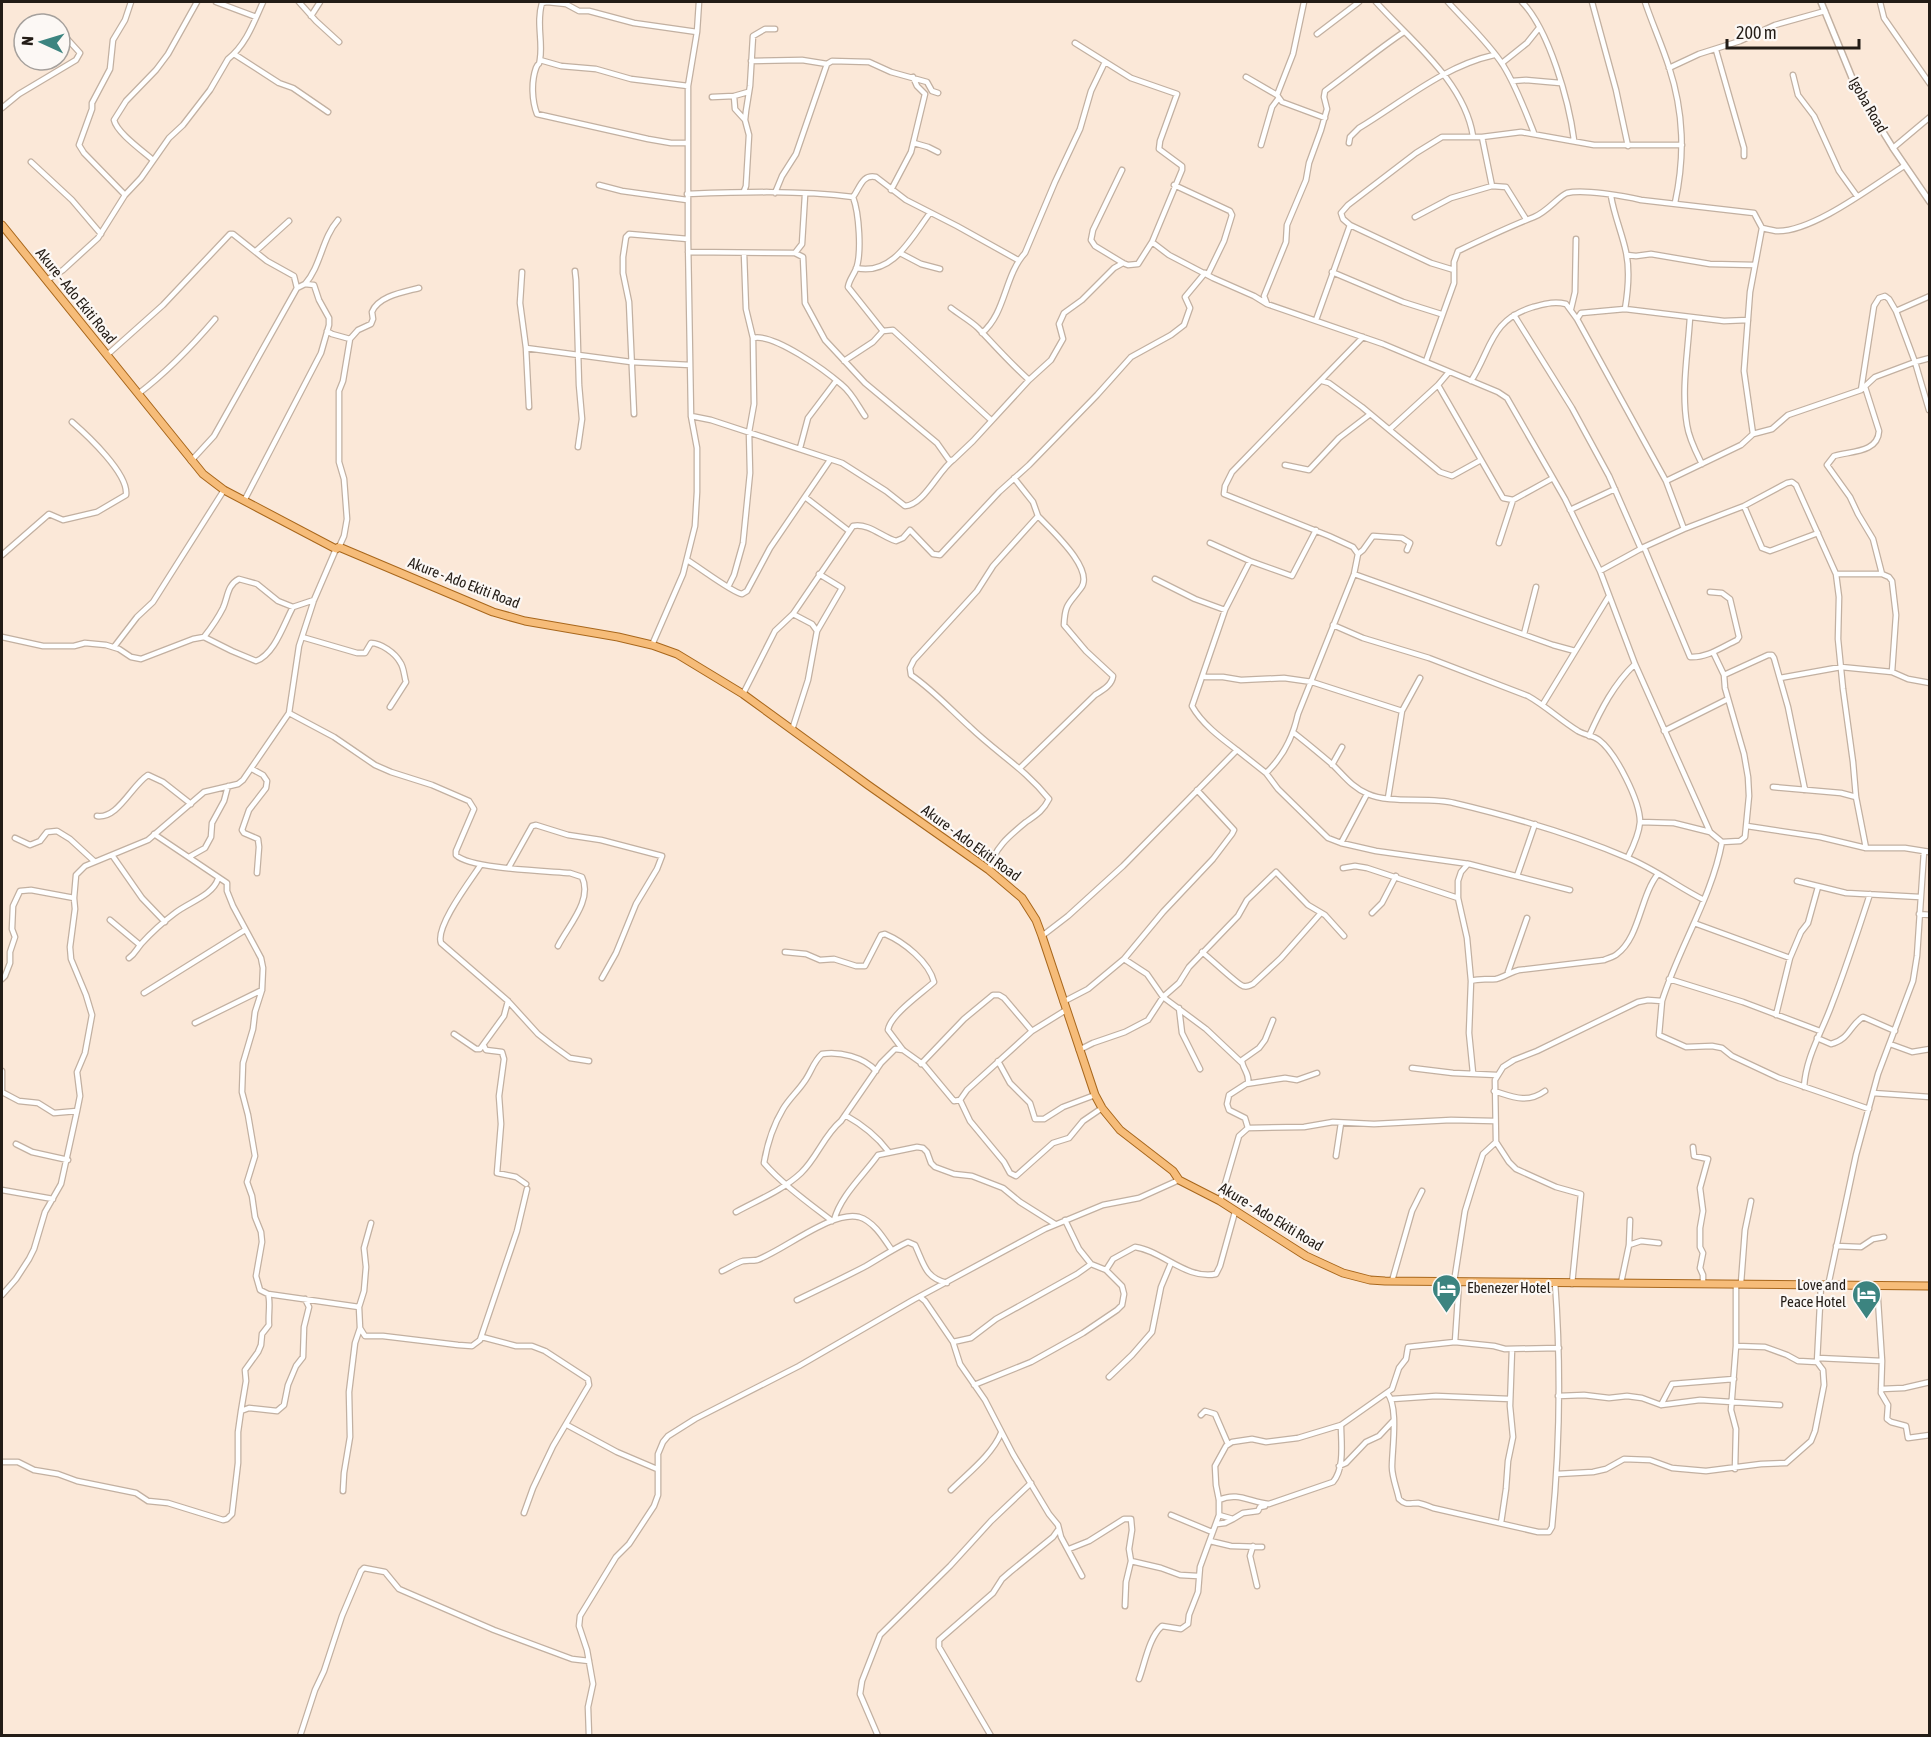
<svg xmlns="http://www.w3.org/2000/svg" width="1931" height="1737" font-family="'Asap Condensed',sans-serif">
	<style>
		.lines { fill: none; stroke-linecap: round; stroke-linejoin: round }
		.minor-casing { stroke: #c2b0a1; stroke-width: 7 }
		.tertiary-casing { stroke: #c2b0a1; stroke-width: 8 }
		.primary-casing { stroke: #a8671c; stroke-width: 9 }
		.minor { stroke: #fff; stroke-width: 4.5 }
		.tertiary { stroke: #fff; stroke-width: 5 }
		.primary { stroke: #f6bc79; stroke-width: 7 }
		.labels { text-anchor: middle; stroke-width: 4.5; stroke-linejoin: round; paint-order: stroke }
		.street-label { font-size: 15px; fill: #231c16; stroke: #fcf8f5 }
		.poi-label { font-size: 15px; fill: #231c16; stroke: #fcf8f5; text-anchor: end }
	</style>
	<rect width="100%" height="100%" fill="#fbe8d8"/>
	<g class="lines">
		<defs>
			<path id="minor" d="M216 2 256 17
				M299 2 316 21 339 42
				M1376 2C1411 41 1464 81 1473 136
				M1448 2C1466 22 1488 42 1503 65 1516 86 1525 110 1534 133
				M1522 2C1549 30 1569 101 1574 140
				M1592 2 1616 90 1628 146
				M1645 2C1652 23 1662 45 1669 67 1684 113 1685 156 1675 203
				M1880 2 1884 18 1930 84
				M311 16 320 2
				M1317 34 1359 2
				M1075 43 1131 78 1177 94 1160 141 1159 149 1182 166V170L1152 242
				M1716 50 1744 148V156
				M234 54 279 83 293 88 328 112
				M540 60 561 66 596 69 631 79 688 86
				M751 61 802 60 827 64
				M1502 63 1527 43 1539 28
				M1669 68 1699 54 1740 41 1775 25 1825 11
				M1793 75 1798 95 1814 116 1839 171 1857 196
				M1246 77 1277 95 1282 102 1325 118
				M1512 81 1526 80 1560 83
				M1277 95 1293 54 1304 2
				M734 96 735 109 745 120
				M712 97 734 96 748 92
				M2 108 19 94 76 60 80 53 61 32
				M688 143H671L648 139 537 114C532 101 531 82 536 68 539 61 539 67 540 59 543 41 536 22 542 3L547 2 566 4 579 11H589L634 23 697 32
				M914 143 928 147 938 152
				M1349 143 1350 137 1359 128C1402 102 1444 66 1494 55
				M1261 145 1272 107 1278 99
				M1893 148 1930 117
				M153 160C143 151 117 133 114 120L126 101 156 70 168 54 197 2
				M31 162 72 200 101 234
				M1122 170 1093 230 1091 240 1095 246 1123 263 1128 265 1138 264 1152 242 1169 255 1213 278 1254 296 1267 304 1383 344 1498 392 1507 398 1565 499 1600 571 1635 664 1710 832 1722 842 1740 841 1745 837 1749 796 1748 777 1744 754 1725 688 1724 675 1713 652
				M599 185 622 191 687 200
				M1174 185 1230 211 1232 215 1224 241 1208 274
				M1492 186 1506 187 1526 219
				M891 190 911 152 925 94 917 86 913 77
				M744 191 746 186 749 135 745 120 746 111 750 86 753 36 765 29H775
				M775 193 782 176 796 154 827 64 832 61 869 62 891 72 927 82 932 91 938 93
				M687 194C742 192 798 190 853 197
				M125 195 84 153 79 145 92 109V103L110 69 113 40 125 20 131 2
				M1611 196C1614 215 1622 233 1626 252 1630 270 1628 291 1625 309
				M853 197C860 188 862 174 876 177L906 200 957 226 1018 260
				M853 197C859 213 862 253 856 269 853 276 849 280 848 287L883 331
				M1415 217 1451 198 1492 186 1482 137
				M1762 228C1766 229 1771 230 1776 231 1812 233 1874 185 1904 166
				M256 251 289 221
				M688 252 795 253 803 257 805 303 825 340 865 383 937 443 949 460H953L973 441 1029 380 1051 360 1063 339 1059 324 1064 313 1082 300 1114 268 1123 263
				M795 253 802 244 805 195
				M900 253 921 264 940 269
				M1627 255 1636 256 1651 254 1710 264 1755 265
				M856 268C893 276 911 238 930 213
				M1454 270 1431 263 1350 225 1343 219 1341 213 1348 205 1416 153 1442 137H1482L1521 132 1594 145H1682
				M575 271 576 280 579 385 582 419 578 447
				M522 272 520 303 526 348 529 407
				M1332 272 1403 302 1441 314
				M47 280 63 270 98 238 125 195 141 178 169 138 183 125 210 90 228 59C246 45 254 22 263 2
				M305 284C321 266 322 238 338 220
				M1267 304 1264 296 1286 242 1287 225 1306 180 1309 163 1321 130 1327 109 1324 97 1325 91C1351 72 1377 50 1404 32
				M951 308C960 315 971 321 978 328 995 346 1011 364 1029 380
				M1571 309 1575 292 1576 239
				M1896 311 1930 296
				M1514 315 1572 408 1609 476 1641 549
				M1690 317C1688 352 1681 390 1687 425 1689 439 1696 452 1702 464
				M1577 319 1581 313 1625 309 1724 321 1748 320
				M1316 320 1350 225
				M327 331 332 334 350 339 358 330 371 324 373 319 372 312C378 296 404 292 419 288
				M982 333C1006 313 1004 276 1025 253L1055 182 1080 129 1091 91 1105 62
				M753 338C774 333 826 371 842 385 852 393 858 406 865 416
				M526 348 631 362 690 365
				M107 355 163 305 230 234H233L267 261 294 276 297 288
				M844 361 873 342 883 331 893 330 991 420
				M1426 361 1454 283V262L1458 251C1483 239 1508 227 1534 217 1547 212 1559 196 1567 193 1583 189 1625 196 1641 200L1754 213 1762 228 1750 292 1744 371 1753 434 1741 445 1666 481
				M1322 381 1329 383 1362 407 1440 472 1452 476 1481 460
				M1471 381C1492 348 1490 320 1533 307 1545 304 1554 301 1566 304L1577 319 1666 481 1684 529
				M1438 385 1503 498 1513 500 1553 478
				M1865 387 1879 431C1878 453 1850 451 1834 456L1827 465 1850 497 1858 514 1873 539 1882 574 1889 577 1892 581 1896 615 1892 672
				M1861 390 1874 306 1879 298 1885 296 1889 299 1896 311 1915 362 1930 358
				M138 394C167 372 192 346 215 319
				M634 414 629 302 623 273V257L626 237 629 234 688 239
				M691 416 711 420 842 463 886 491 905 506C924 505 938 471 953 460
				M1390 429 1438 385 1449 372
				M1753 434 1772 429 1788 415 1861 390 1875 377 1915 362 1929 410
				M800 448 808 418 836 381
				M191 461 214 436 297 288 305 284 314 285 319 300 329 318V325L321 353 244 501
				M1285 465 1309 470 1339 438 1369 415
				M805 497 849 531
				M1744 506 1762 548 1770 551 1818 533
				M1570 510 1615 489
				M1210 543 1250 561 1292 576 1316 530
				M1499 543 1513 500
				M339 547 344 536 347 519 344 479 339 462V391L343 381 350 339
				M1644 547 1690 657C1707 658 1722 647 1737 640L1739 637 1730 599 1722 593 1710 592
				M1358 554 1363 550 1373 536 1402 538 1410 543 1407 550
				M2 555 49 514 63 520 97 512 126 495C129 474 87 435 72 422
				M687 560C699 567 733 593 742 594L747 591 770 548 830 460
				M1600 571 1644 547 1684 529 1744 506 1787 483 1792 482 1796 485 1836 574 1839 597 1838 639 1843 689 1853 762 1856 797 1866 848
				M1354 574 1553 645 1575 651
				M1836 574H1882
				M1155 579 1195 599 1225 610
				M728 587 734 575 743 543 750 473 749 432 754 404 753 338 746 309 744 253
				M1333 625 1363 638 1429 658 1528 696C1546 706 1560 720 1578 731 1584 735 1593 735 1599 740 1616 753 1640 801 1640 822 1639 834 1633 847 1628 857
				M817 631 842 588 819 574
				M1524 634 1536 587
				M2 637 43 646H74L85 643 106 645 119 649 131 657 141 659 193 639 204 637 232 651 256 661C275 654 284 623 293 607
				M204 637C211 628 218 618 223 608 228 597 227 585 239 579L257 584 278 601 293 607 314 600
				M302 637 357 653H365L371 643C381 643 395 653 400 662 404 667 404 676 406 682L390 707
				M652 645 683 574 695 526 697 492V448L691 416 688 239V86L697 32 699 2
				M114 647 137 617 153 602 224 490
				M1203 675 1205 677H1223L1241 680 1284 678 1312 682 1402 711 1388 798
				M1724 675 1768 655H1772L1774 658 1788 707 1805 790
				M1780 678 1841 667 1892 672 1908 679 1930 683
				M743 694 775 631 793 614 853 526C869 523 882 537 896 541L903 538 910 530 933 554 940 555 999 492 1029 465 1097 395 1131 357 1171 335 1184 325 1190 308 1185 297 1205 273
				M1543 704 1609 596
				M1402 711 1420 678
				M289 713 334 737 375 765 391 772 432 785 469 801 474 809 456 851V855C470 869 547 871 570 873L582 877C593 900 568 926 558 946
				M792 730 808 680 817 631 812 624 793 614
				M1664 731 1728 699
				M1294 733C1307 743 1320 754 1333 765 1344 776 1353 788 1368 794 1389 804 1430 797 1454 803 1513 817 1572 834 1628 858 1655 869 1678 887 1704 900
				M1589 736C1601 709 1614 684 1635 664
				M1237 750C1221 738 1202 724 1192 706L1225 610 1250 561
				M1332 765 1342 747
				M1020 768 1095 695C1103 690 1112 685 1113 676L1086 651 1064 625C1065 603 1069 604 1081 588 1095 569 1051 530 1038 516
				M252 769 263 775 267 781 266 788 249 810 242 830 244 833 258 839 259 847 257 873
				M1266 773C1284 756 1293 737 1298 714L1354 574 1358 554 1353 547 1329 536 1224 494 1225 486 1232 472 1363 337
				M1773 787 1841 793 1856 797
				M97 816C118 819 131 786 148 775L163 782 191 804
				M1640 822 1674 823 1710 832
				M1747 826 1820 837 1866 848H1905L1930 852
				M154 834 227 883V891L233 906 261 958 263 968 262 990 255 1012 253 1029 243 1063 242 1092 248 1115 255 1156 247 1182 252 1196 255 1217 261 1232 262 1242 256 1276 260 1290 268 1294 359 1307
				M15 838 30 845 40 841 47 832 57 831 70 839 94 861
				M1341 843 1367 794
				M112 855 142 898 165 922
				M189 857 205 848 211 837 212 823 224 801 228 786
				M1468 864 1461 872 1458 881V898L1467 938 1471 981 1469 1033 1473 1073
				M480 866C470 881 435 927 441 943L508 1001 538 1034 552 1045 570 1058 589 1061
				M509 867 532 826 536 825 568 835 601 840 662 856 657 869 636 904 616 953 602 978
				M1343 868 1355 866 1367 868 1458 898
				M989 870C994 848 1009 836 1026 822 1036 815 1043 811 1049 799 1025 769 997 753 970 727 950 709 933 690 911 675L910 668 914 660 977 591 993 566 1038 516 1033 502 1014 478
				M1517 876 1535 824
				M1797 881 1846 893 1920 897
				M1372 913 1382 903 1396 876
				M1919 914 1930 915
				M110 920 140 945
				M1694 923 1790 958
				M1042 936 1068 916 1123 866 1237 750 1266 773 1278 789 1328 838 1341 843 1376 851 1469 864 1570 890
				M785 952 806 954 820 960 834 959 856 966H865L881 935 885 934C904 942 929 962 934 982 922 993 890 1015 888 1030L903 1050 924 1065 954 1101 960 1100
				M1202 952C1210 958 1238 985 1243 986 1247 987 1249 986 1253 984L1281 958 1320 914
				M129 958C135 954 136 950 141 944 151 933 163 922 175 913 189 902 212 896 218 879
				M1124 959 1147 974 1163 997 1206 1029 1242 1063
				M1508 972 1527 918
				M2 979 5 976 10 963V952L15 937 12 929 13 906 20 891 31 890 74 898
				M1669 979 1743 1002 1820 1031
				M1471 981C1480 978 1487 980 1496 979 1504 977 1511 972 1519 970L1604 960C1608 958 1614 957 1617 954 1640 937 1640 896 1658 874
				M144 993 245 930
				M1662 1001 1659 1035 1686 1047 1712 1046 1722 1048 1732 1056 1779 1078 1869 1109
				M1063 1002 1088 989 1124 959 1163 912 1213 859 1232 834 1234 830 1197 790
				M1179 1008 1182 1033 1200 1069
				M1776 1015 1790 958 1801 932 1808 923 1818 887
				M195 1023 262 990
				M454 1034 476 1049H480L504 1016 508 1001
				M1817 1038 1831 1044C1850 1039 1849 1026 1863 1017L1895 1031
				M1890 1044 1912 1052 1930 1049
				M484 1046 486 1050 502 1052 504 1059 499 1096 501 1124 497 1173 516 1177 526 1184
				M1079 1050 1093 1043 1125 1032 1148 1020 1163 997 1179 983 1189 967 1238 916 1247 900 1276 872 1308 905 1325 915 1344 936
				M998 1061 1010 1083 1030 1103 1035 1119H1044L1063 1107 1095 1095
				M921 1064 964 1019 993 995H999L1004 998 1032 1031
				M1412 1068 1453 1073 1497 1075
				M2 1071V1092L19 1101 38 1103 54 1113 77 1111
				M1248 1083C1250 1073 1242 1069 1242 1060L1259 1048 1265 1040 1273 1020
				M1804 1087C1806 1056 1822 1032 1832 1004 1846 968 1858 931 1870 894
				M1494 1091C1513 1097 1527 1104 1545 1091
				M1873 1093 1930 1097
				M960 1100 970 1121 1004 1162 1010 1173 1016 1176 1053 1143 1069 1138 1083 1121 1102 1108
				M960 1100 967 1090 1032 1031 1066 1010
				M845 1115C863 1125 876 1135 888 1151
				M1248 1128 1245 1118 1229 1110 1227 1104 1229 1095 1246 1084 1285 1078 1297 1080 1317 1073
				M16 1144 32 1152 68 1160
				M1693 1147 1694 1156 1708 1159 1700 1188 1703 1211 1700 1228V1247L1703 1253 1700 1268 1703 1275V1284
				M1336 1156 1341 1123
				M2 1190 53 1199
				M1220 1201 1239 1136 1248 1128 1304 1127 1333 1122 1374 1124 1451 1120 1494 1121
				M736 1212C758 1200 783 1190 801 1173 817 1158 824 1135 841 1121L881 1063 895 1049 903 1050
				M834 1220C841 1195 863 1176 878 1155L917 1147 923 1148 927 1152 931 1163 935 1167 954 1174 972 1176 1003 1188 1020 1202 1055 1224
				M832 1221C810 1204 781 1183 764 1163 767 1145 774 1124 783 1109 789 1099 798 1091 804 1082 811 1073 813 1062 822 1054 839 1051 864 1057 876 1071
				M1629 1245 1641 1241 1659 1243
				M1836 1246 1861 1247 1873 1239 1884 1237
				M1106 1270 1113 1259 1135 1247C1163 1251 1186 1280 1216 1274L1220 1266 1235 1212
				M722 1271C729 1268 736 1263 743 1261 747 1260 752 1261 757 1260 783 1251 832 1210 859 1217 873 1221 883 1237 891 1249
				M1392 1281 1412 1211 1422 1191
				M1454 1282 1465 1211 1473 1185 1483 1154 1496 1142
				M1621 1283 1629 1245 1630 1220
				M1741 1283 1745 1230 1751 1201
				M1572 1284 1581 1194 1556 1187 1516 1169 1509 1162 1496 1142 1495 1080 1503 1067 1514 1060 1537 1051 1638 1002 1648 1000 1662 1001C1679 947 1712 897 1722 842
				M1828 1286 1856 1155 1878 1074 1913 981 1917 956 1924 851
				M2 1295 16 1279 29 1259 34 1249 45 1212 61 1184 77 1111 80 1096 77 1072 85 1053 92 1015 86 995 71 959 70 947 75 909 74 898 76 875 85 866 148 840 204 792 238 784 243 780 289 713 299 646 314 600 336 549
				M920 1297 925 1301 953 1342 960 1364 985 1400 1013 1454 1049 1514 1058 1525 1061 1537 1082 1576
				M797 1300C820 1289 843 1278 866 1266 880 1258 893 1249 908 1242L915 1245C924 1264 925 1278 947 1283
				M360 1328 365 1336H383L458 1345 472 1346 480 1340 517 1231 527 1189
				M482 1337 516 1346H532L545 1351 588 1379 589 1385 553 1446 533 1488 524 1513
				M953 1342 971 1338 996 1319 1077 1274 1091 1264
				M1455 1342 1494 1346 1505 1349 1559 1348
				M1736 1346 1765 1347 1787 1355 1798 1361 1817 1362
				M1818 1358 1882 1361 1877 1285
				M1882 1361 1881 1393 1888 1405 1887 1419 1891 1422 1906 1426 1908 1438 1930 1435
				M1109 1377 1132 1355 1152 1332 1161 1287 1171 1263
				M974 1385 1031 1362 1083 1333 1117 1310 1122 1305 1124 1294 1122 1286 1106 1270 1091 1264 1079 1249 1065 1220
				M1881 1389 1904 1388 1930 1382
				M1387 1393C1399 1406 1392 1449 1392 1467 1392 1477 1397 1489 1399 1499 1406 1506 1410 1503 1418 1503 1423 1504 1428 1506 1433 1508L1538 1532H1549L1552 1527C1560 1446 1561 1364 1555 1282
				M1558 1396 1584 1395 1609 1398 1627 1396 1642 1398 1661 1405 1700 1400 1780 1405
				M1392 1399 1436 1396 1510 1399
				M1661 1405 1672 1384 1734 1379
				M241 1411 246 1381 245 1370 258 1352 261 1345 262 1334 269 1325C268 1314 271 1302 268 1294
				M1201 1415 1205 1411 1215 1414 1228 1444
				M567 1425 617 1452 657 1469
				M2 1462H18L34 1470 58 1474 77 1481 136 1493 148 1501 168 1503 223 1520 227 1519 232 1514 238 1463V1432L241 1411 249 1408 277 1411 284 1405 288 1385 296 1366 303 1357 304 1327 309 1307 305 1299
				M1339 1466 1346 1463 1366 1442 1379 1436 1393 1421
				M1735 1469 1736 1429 1731 1410 1736 1346V1284
				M1557 1474 1593 1472 1606 1469 1624 1459 1650 1460 1672 1468 1706 1471 1761 1464 1786 1463 1811 1441 1815 1431 1824 1385 1823 1370 1817 1362 1821 1285
				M951 1490C968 1473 992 1455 1001 1433
				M343 1491 344 1473 350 1437 349 1392 355 1343 360 1328 359 1307 364 1291 366 1267 364 1248 371 1223
				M1219 1500C1238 1491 1251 1503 1269 1504L1333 1482C1345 1468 1341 1442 1341 1425
				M1171 1515 1212 1532
				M1219 1515 1233 1519 1243 1513 1258 1511 1260 1507 1265 1506
				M1501 1523 1506 1489 1508 1461 1513 1437 1510 1406 1512 1349
				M1217 1524 1225 1523 1233 1519
				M1210 1541 1231 1546 1262 1547
				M1253 1546 1250 1556 1257 1586
				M1069 1549 1089 1541 1124 1519H1131L1132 1530 1129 1549 1131 1561 1126 1582 1125 1606
				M1131 1561 1161 1568 1180 1575 1198 1576
				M1139 1679C1145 1663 1149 1637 1162 1626L1181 1629 1188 1624 1189 1615 1198 1592 1200 1567 1219 1515V1500L1216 1485 1215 1466 1226 1446 1232 1442 1252 1439 1266 1442 1298 1438 1341 1425 1392 1389 1399 1368 1406 1359 1408 1347 1455 1342 1459 1282
				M300 1736 315 1690 324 1671 342 1616 361 1571 364 1568 385 1572 399 1589 494 1630 572 1659 589 1661
				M589 1736 588 1707 593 1684 587 1650 579 1626 580 1616 616 1557 629 1544 654 1506 658 1495V1454L663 1442 668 1436 695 1419 799 1366 913 1300 1045 1229 1103 1205 1139 1198 1179 1180
				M878 1736 860 1694 862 1681 880 1635 950 1566 991 1521 1031 1483
				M991 1736 939 1647V1640L993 1593 1002 1579 1010 1572 1053 1537 1058 1530"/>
			<path id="tertiary" d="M1821 2 1857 90 1893 148 1930 202"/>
			<path id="primary" d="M2 225 203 474 224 490 336 549 339 547 493 612 525 621 618 637 652 645 677 654 743 694 868 785 989 870 1022 898 1036 920 1042 936 1095 1095 1102 1108 1120 1130 1173 1171 1179 1180 1220 1201 1306 1256 1343 1273 1370 1280 1385 1281 1930 1286"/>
		</defs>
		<use href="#minor" class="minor-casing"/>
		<use href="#tertiary" class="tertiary-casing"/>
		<use href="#primary" class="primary-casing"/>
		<use href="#minor" class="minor"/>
		<use href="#tertiary" class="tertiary"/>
		<use href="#primary" class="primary"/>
	</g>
	<defs>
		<symbol id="hotel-pin" viewBox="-11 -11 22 30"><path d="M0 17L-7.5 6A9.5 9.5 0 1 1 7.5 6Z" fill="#3c8480" stroke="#fcf8f5"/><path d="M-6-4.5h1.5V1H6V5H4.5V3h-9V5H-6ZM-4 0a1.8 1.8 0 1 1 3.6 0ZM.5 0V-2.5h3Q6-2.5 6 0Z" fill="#fff"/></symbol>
	</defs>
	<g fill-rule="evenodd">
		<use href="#hotel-pin" x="1430" y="1272" width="33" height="45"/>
		<use href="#hotel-pin" x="1850" y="1278" width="33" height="45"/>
	</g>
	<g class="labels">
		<g class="street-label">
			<text transform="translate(1868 105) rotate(60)" y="5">Igoba Road</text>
			<text transform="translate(76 296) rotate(51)" y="5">Akure - Ado Ekiti Road</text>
			<text transform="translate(464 583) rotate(21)" y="5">Akure - Ado Ekiti Road</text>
			<text transform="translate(971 843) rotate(36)" y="5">Akure - Ado Ekiti Road</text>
			<text transform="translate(1271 1217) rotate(31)" y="5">Akure - Ado Ekiti Road</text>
		</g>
		<g class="poi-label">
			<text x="1846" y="1290">Love and<tspan x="1846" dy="17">Peace Hotel</tspan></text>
			<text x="1467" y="1293" text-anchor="start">Ebenezer Hotel</text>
		</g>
	</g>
	<rect width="1931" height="1737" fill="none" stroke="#231c16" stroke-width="6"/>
	<g transform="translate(42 42) rotate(274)"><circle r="28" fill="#fcf8f5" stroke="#a5a09c" stroke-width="1.5"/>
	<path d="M0-4.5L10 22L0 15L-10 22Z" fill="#3c8480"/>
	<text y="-9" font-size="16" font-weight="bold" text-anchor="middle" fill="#231c16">N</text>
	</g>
	<path d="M1727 39v9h132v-9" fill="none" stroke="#231c16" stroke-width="3"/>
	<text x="1736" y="39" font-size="18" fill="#231c16" stroke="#fcf8f5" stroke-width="4.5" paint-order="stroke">200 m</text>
</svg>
